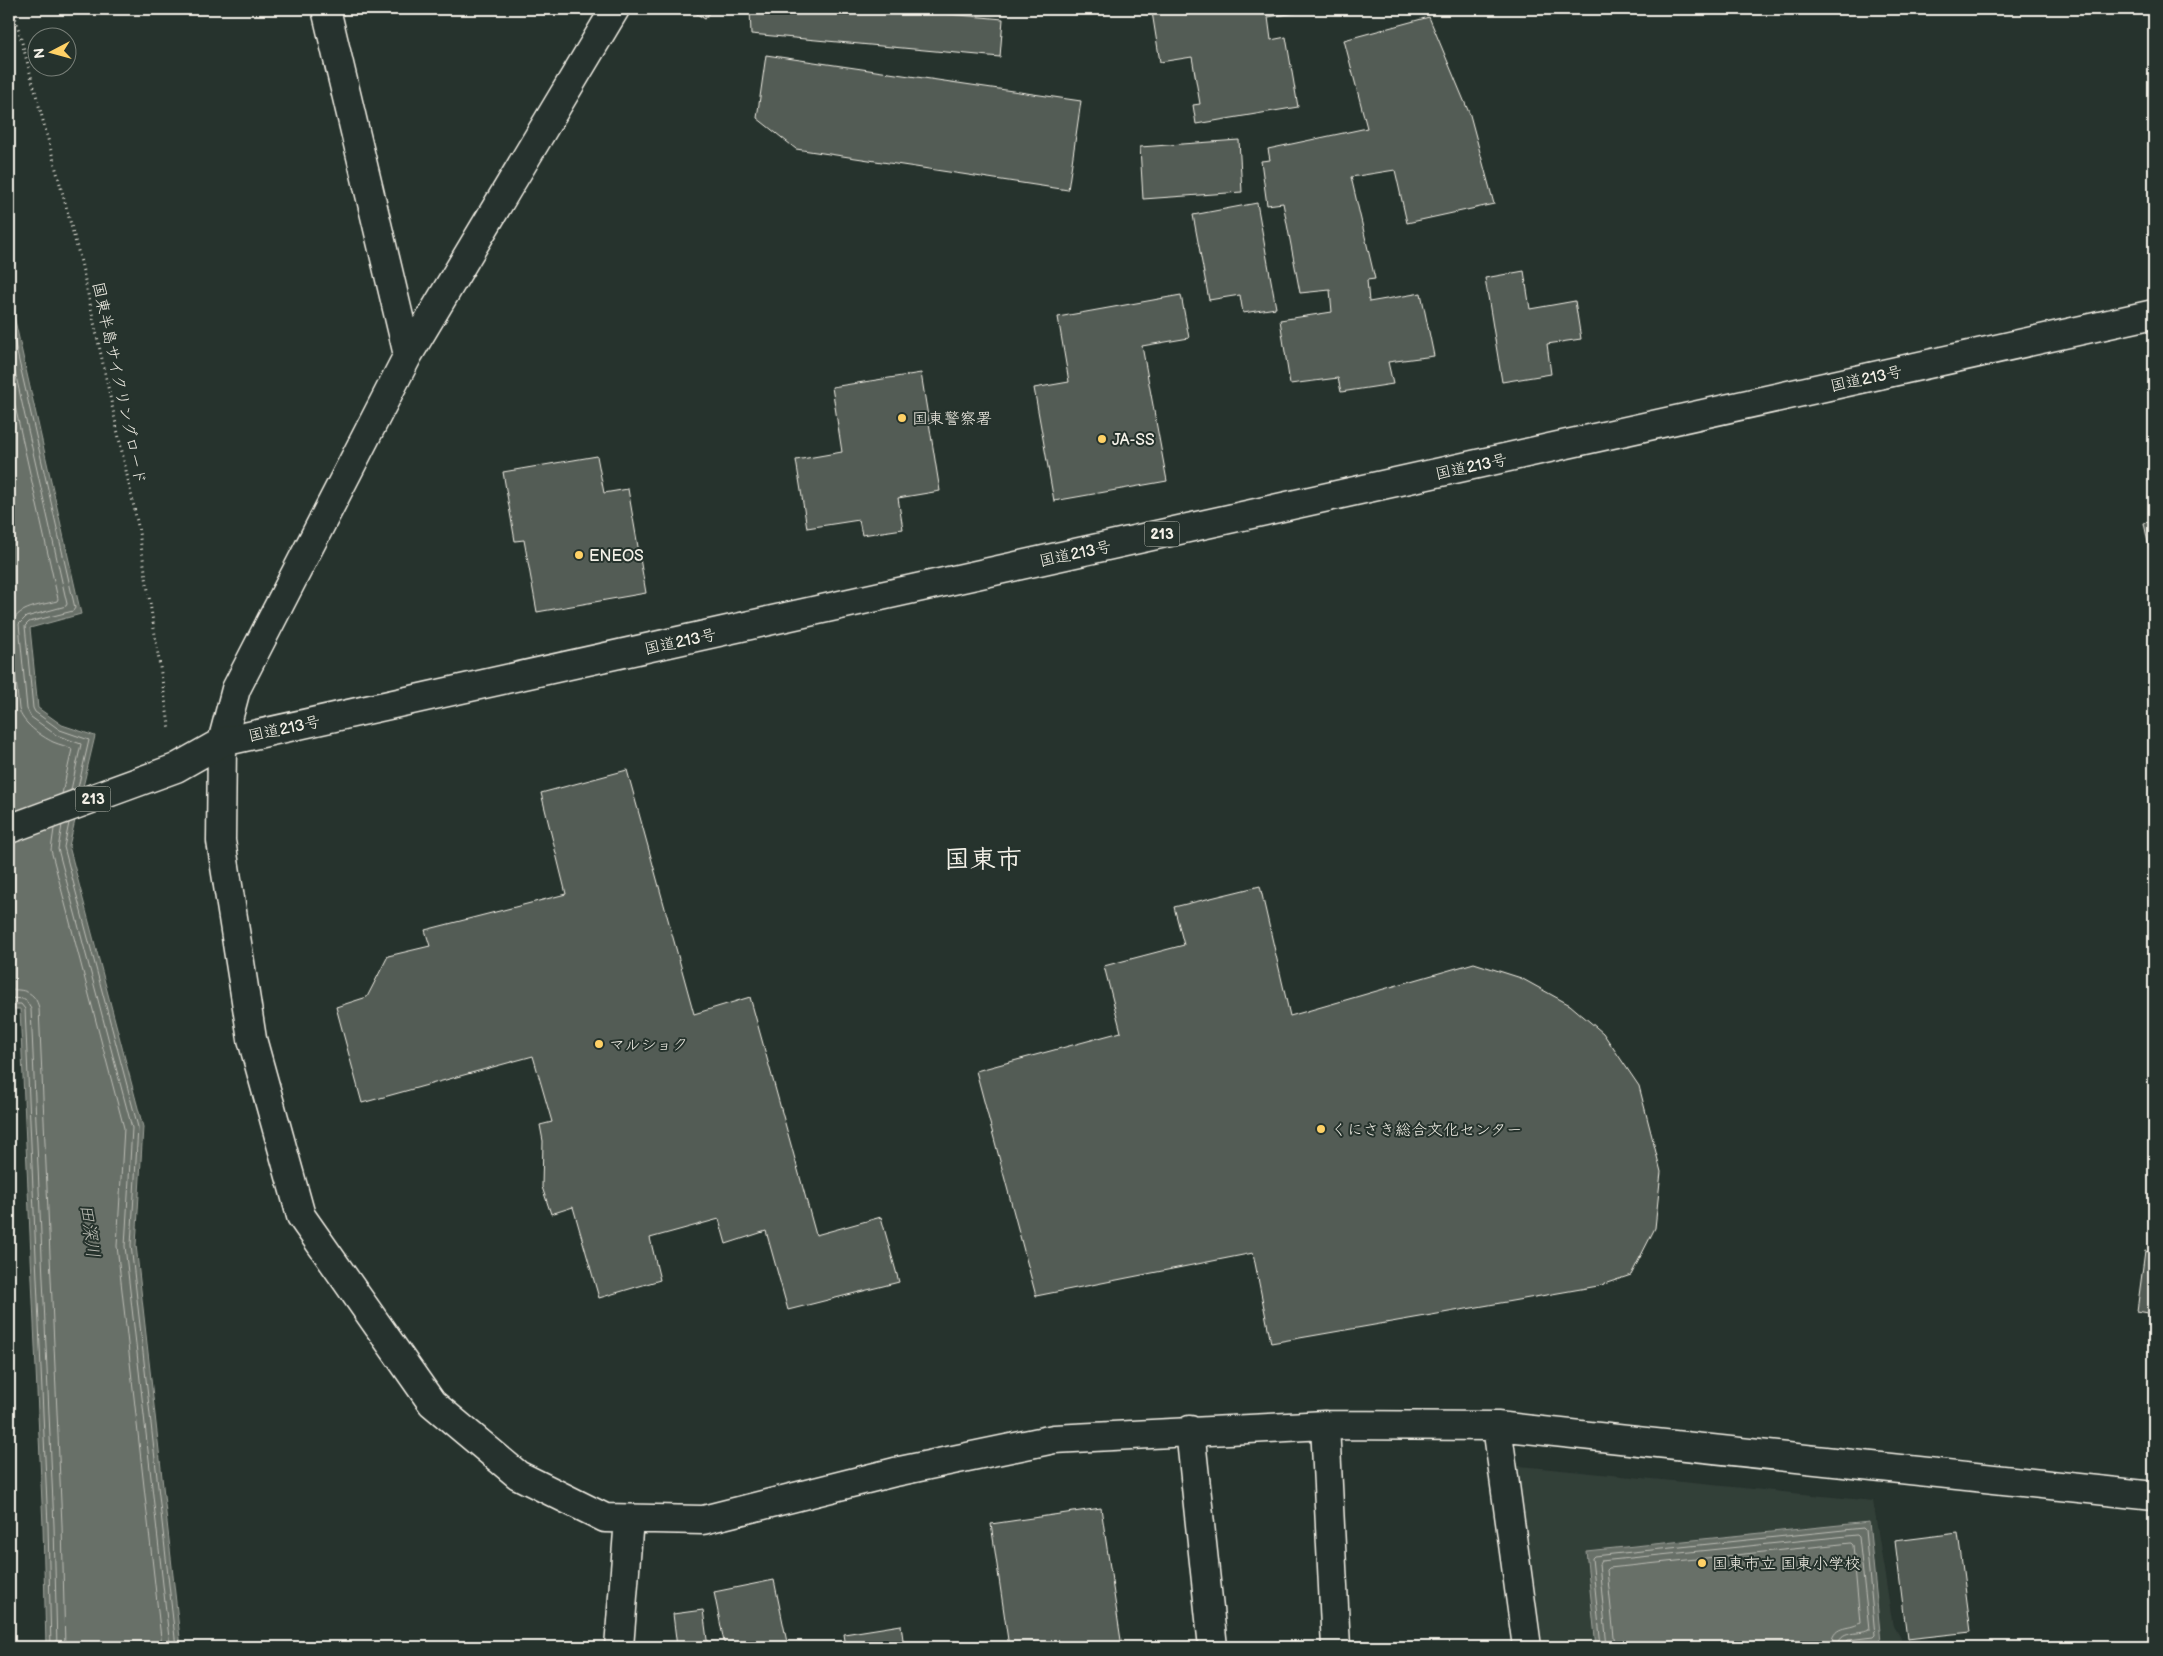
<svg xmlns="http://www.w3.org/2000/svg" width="2163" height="1656" font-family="'Balsamiq Sans','Klee One',sans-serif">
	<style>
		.built { fill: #333f39 }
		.water { fill: #676f68; stroke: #9fa39b }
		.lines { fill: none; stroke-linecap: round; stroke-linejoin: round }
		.shore { stroke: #bcbdb5; stroke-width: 1 }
		.building { fill: #525c55; stroke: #f4f1e8 }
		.minor-casing { stroke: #f4f1e8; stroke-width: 31 }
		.highway-casing { stroke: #f4f1e8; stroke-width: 31 }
		.path { stroke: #f4f1e8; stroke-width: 3; stroke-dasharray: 1 4; stroke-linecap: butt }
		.minor { stroke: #26332d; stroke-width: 28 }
		.highway { stroke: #26332d; stroke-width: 28 }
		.poi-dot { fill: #ffd166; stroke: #26332d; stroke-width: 2 }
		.labels { text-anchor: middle; stroke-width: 4; stroke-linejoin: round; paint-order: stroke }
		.shield { fill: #26332d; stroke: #b6b8b0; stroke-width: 1 }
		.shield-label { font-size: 15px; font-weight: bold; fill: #f4f1e8 }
		.street-label { font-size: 16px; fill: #f4f1e8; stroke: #26332d }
		.poi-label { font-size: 16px; fill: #f4f1e8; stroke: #26332d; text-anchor: start }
		.water-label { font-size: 18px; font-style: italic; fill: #bcbdb5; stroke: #26332d }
		.town-label { font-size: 26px; font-weight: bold; fill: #f4f1e8; stroke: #26332d }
	</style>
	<rect width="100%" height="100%" fill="#26332d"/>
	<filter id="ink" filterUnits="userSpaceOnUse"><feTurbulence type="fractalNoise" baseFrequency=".02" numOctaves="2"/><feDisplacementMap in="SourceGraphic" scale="10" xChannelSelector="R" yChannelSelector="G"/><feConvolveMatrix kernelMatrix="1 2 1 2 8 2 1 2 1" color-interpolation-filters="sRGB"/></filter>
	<g filter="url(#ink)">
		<path class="built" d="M1510 1465 1873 1501 1893 1626 1905 1647H1532Z"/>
		<path class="water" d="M9 294 81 614 30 628 38 708 62 725 95 736 69 846 143 1127 136 1245 181 1647H46L43 1526 20 1009H9Z
			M1869 1522 1881 1642 1826 1647H1596L1586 1551Z"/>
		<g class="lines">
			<path class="shore" d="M9 317 75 608 73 611 29 622 25 626 33 708 35 712 60 730 89 740 78 788
				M9 345 67 604 66 606 26 617 19 624 27 709 31 717 56 735 81 744 71 790
				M9 379 58 599 57 601C39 606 11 607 11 631L19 709C22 723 41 736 53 742 60 745 67 746 72 749L62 794
				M69 823 64 847 138 1127 131 1245 176 1647
				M62 825 58 849 132 1128 125 1246 170 1647
				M54 829 51 850 124 1128 117 1246 162 1647
				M9 990C23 989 35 991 39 1008L62 1525 65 1647
				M9 998 25 999 31 1009 54 1526 57 1647
				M9 1004H21L25 1009 48 1526 51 1647
				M1601 1647 1592 1558 1594 1556 1863 1528 1865 1530 1875 1635 1873 1637 1848 1640 1845 1643 1844 1647
				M1607 1647 1599 1564 1601 1561 1857 1535 1859 1537 1869 1630C1858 1636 1839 1629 1838 1647
				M1615 1647 1607 1570 1609 1568 1851 1543 1853 1545 1860 1623C1848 1631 1832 1623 1831 1647"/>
		</g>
		<path class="building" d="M689 9H712L705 19Z
			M750 9H948V14L1003 19 1000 57 751 34Z
			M1174 9H1295L1296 13 1268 17 1271 40 1286 37 1298 107 1196 124 1193 105 1200 104 1192 57 1160 62 1152 12Z
			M1429 17 1470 115 1494 204 1407 223 1395 170 1351 177 1375 279 1367 280 1369 302 1421 293 1434 356 1388 362 1393 384 1341 392 1338 378 1290 384 1280 320 1332 312 1330 290 1300 293 1283 203 1267 205 1261 161 1270 160 1268 149 1367 128 1344 40Z
			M766 55 1081 101 1068 190 796 149 757 118Z
			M1239 140 1242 192 1143 199 1140 147Z
			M1257 203 1276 308 1243 313 1240 295 1209 300 1193 215Z
			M1524 271 1530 309 1575 301 1581 339 1547 344 1551 374 1502 382 1485 278Z
			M1181 295 1189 338 1142 346 1167 481 1054 501 1034 388 1069 382 1058 317Z
			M921 373 940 491 898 498 903 529 862 535 859 520 807 528 796 460 842 452 832 387Z
			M597 456 604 493 628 489 646 593 537 612 524 540 515 541 503 472Z
			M2154 521V572L2144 523Z
			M627 770 694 1014 750 997 816 1235 881 1217 899 1282 788 1310 766 1231 726 1244 719 1219 650 1238 660 1280 599 1298 573 1207 551 1214 542 1187 543 1141 540 1125 552 1122 533 1056 362 1103 336 1007 367 997 388 956 430 946 425 930 566 894 541 793Z
			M1260 886 1290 1016 1474 963 1521 978 1570 1005 1603 1033 1639 1086 1661 1172 1655 1228 1631 1275 1598 1286 1271 1343 1253 1253 1036 1296 976 1071 1121 1032 1104 966 1184 945 1174 907Z
			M2145 1251 2154 1253V1314L2137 1311Z
			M1101 1508 1122 1647H1009L991 1524Z
			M1958 1533 1971 1632 1907 1639 1895 1541Z
			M774 1580 788 1647H725L714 1592Z
			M703 1610 708 1647H677L673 1614Z
			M901 1625 904 1647H846L844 1634Z"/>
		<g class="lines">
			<defs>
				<path id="minor" d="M326 9 408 355
					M615 9 408 355 236 689 222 742 221 841 252 1039 301 1216 432 1403 518 1475 605 1518 703 1520 895 1472 1054 1439 1325 1425 1497 1426 2154 1496
					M1325 1425 1336 1647
					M1497 1426 1527 1647
					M1190 1430 1213 1647
					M619 1647 629 1519"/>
				<path id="highway" d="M9 829 176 768 222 742 2154 314"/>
			</defs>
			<use href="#minor" class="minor-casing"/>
			<use href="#highway" class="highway-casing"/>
			<path class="path" d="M13 9 81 262 138 526 170 731"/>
			<use href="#minor" class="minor"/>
			<use href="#highway" class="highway"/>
		</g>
	</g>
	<g class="poi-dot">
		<circle cx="902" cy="418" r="5"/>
		<circle cx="1102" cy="439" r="5"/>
		<circle cx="579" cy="555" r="5"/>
		<circle cx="599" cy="1044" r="5"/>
		<circle cx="1321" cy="1129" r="5"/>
		<circle cx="1702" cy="1563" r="5"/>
	</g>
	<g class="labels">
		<g class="shield">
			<rect x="1144.5" y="521.5" width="35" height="25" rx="4"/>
			<rect x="75.5" y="786.5" width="35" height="25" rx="4"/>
		</g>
		<g class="shield-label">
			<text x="1162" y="539">213</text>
			<text x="93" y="804">213</text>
		</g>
		<g class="street-label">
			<text transform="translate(1866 378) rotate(-12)" y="6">国道213号</text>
			<text transform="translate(120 383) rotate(78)" y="6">国東半島サイクリングロード</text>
			<text transform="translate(1471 466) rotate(-12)" y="6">国道213号</text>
			<text transform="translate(1075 553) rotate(-12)" y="6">国道213号</text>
			<text transform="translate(680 641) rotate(-12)" y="6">国道213号</text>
			<text transform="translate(284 728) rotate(-12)" y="6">国道213号</text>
		</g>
		<g class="poi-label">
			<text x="912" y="424">国東警察署</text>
			<text x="1112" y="445">JA-SS</text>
			<text x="589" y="561">ENEOS</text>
			<text x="609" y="1050">マルショク</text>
			<text x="1331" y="1135">くにさき総合文化センター</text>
			<text x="1712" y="1569">国東市立 国東小学校</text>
		</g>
		<g class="water-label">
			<text transform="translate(90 1231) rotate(82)" y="6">田深川</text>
		</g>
		<g class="town-label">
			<text x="983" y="868">国東市</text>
		</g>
	</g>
	<rect width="2163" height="1656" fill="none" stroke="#26332d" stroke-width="30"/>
	<rect x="15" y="15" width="2133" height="1626" fill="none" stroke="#f4f1e8" stroke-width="2" filter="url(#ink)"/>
	<g transform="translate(52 52) rotate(264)"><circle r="24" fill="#26332d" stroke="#787f78"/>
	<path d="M0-4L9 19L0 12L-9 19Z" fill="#ffd166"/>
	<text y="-8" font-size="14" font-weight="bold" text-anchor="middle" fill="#f4f1e8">N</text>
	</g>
</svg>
